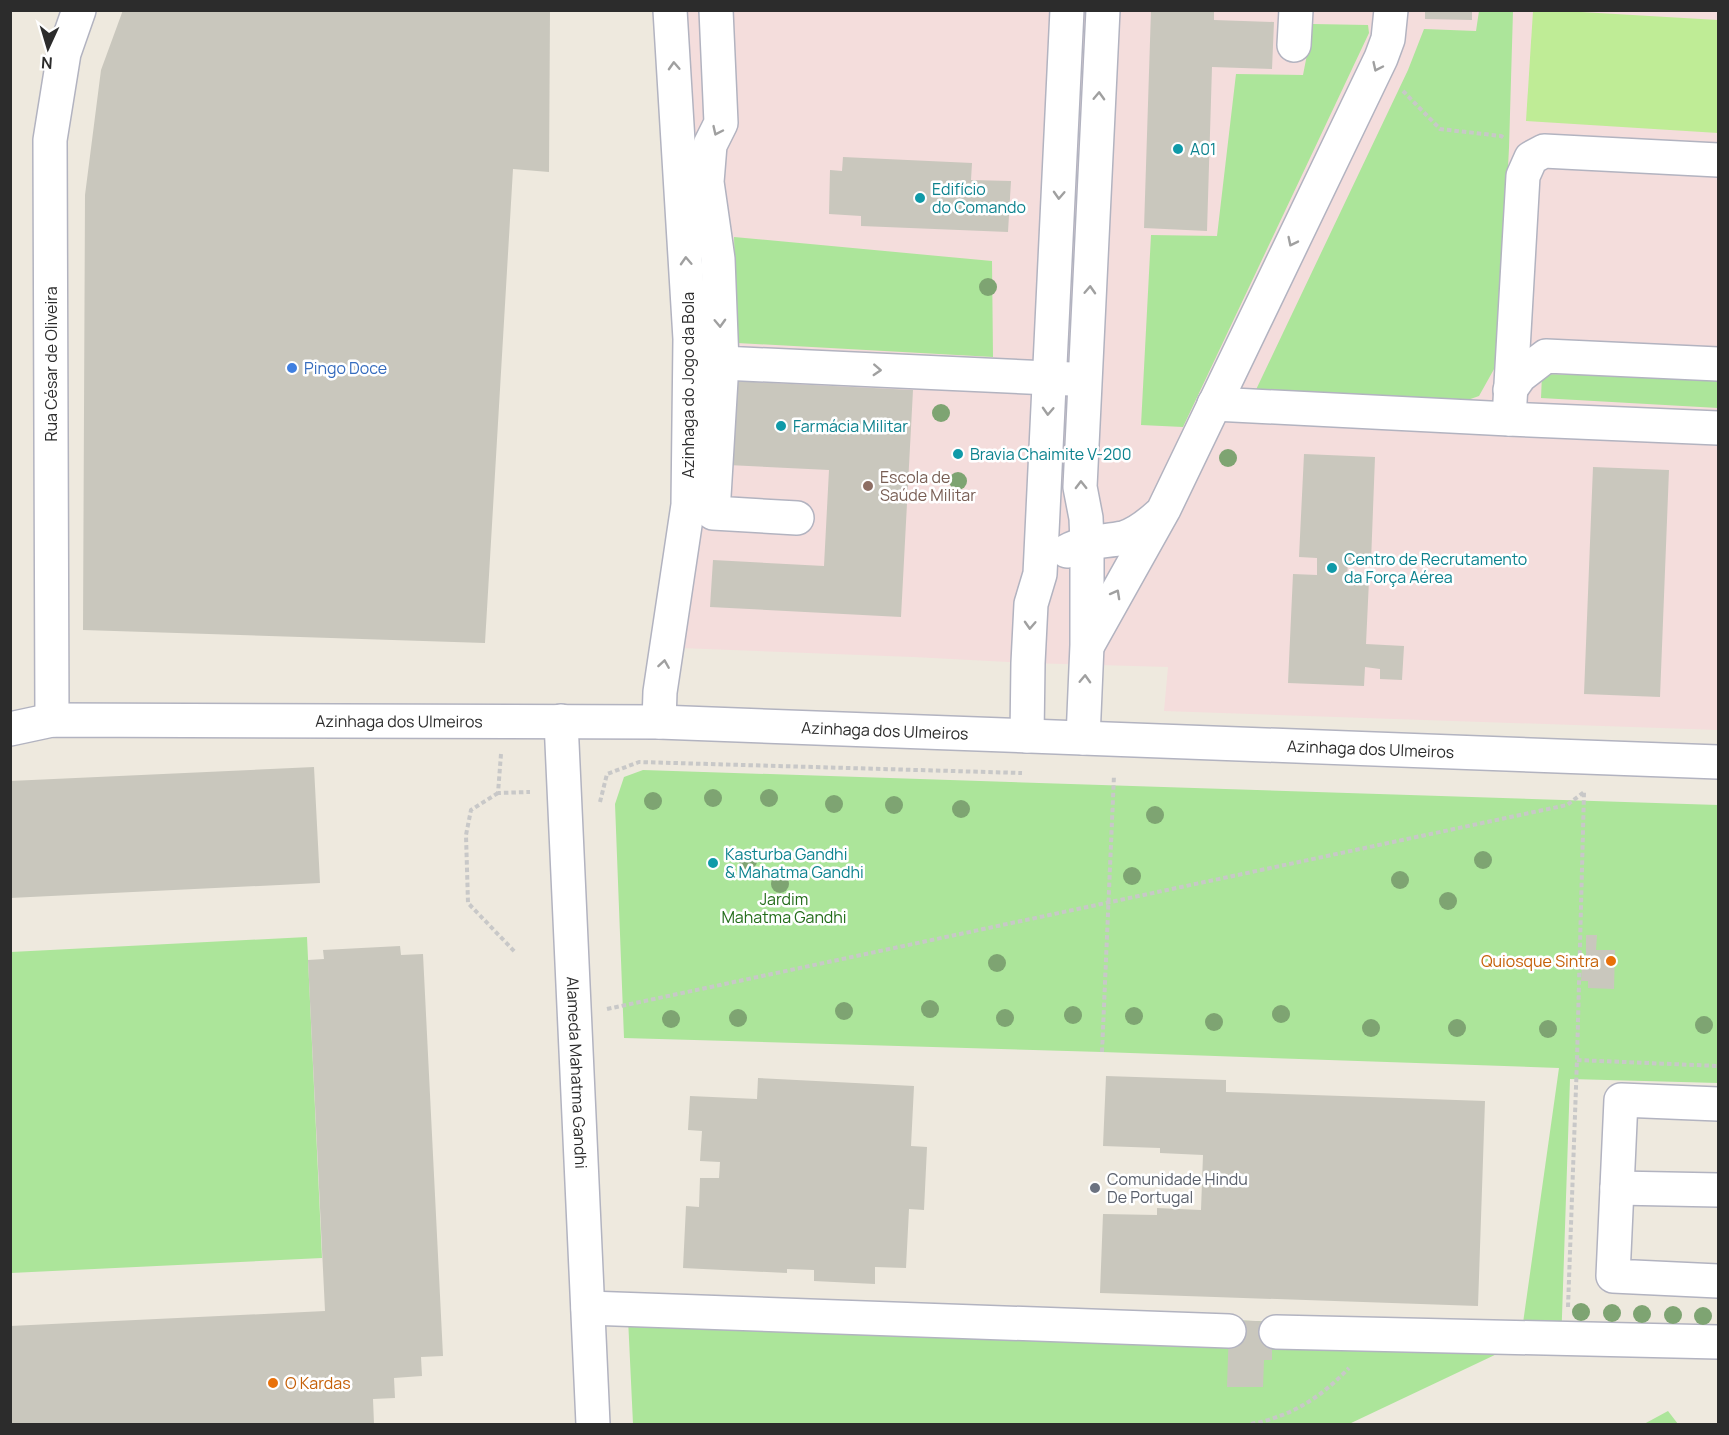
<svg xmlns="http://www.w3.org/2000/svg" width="1729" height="1435" font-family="Manrope,sans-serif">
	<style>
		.medical { fill: #f4dddc }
		.green { fill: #ace59a }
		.pitch { fill: #bfec96 }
		.building { fill: #c9c7bd }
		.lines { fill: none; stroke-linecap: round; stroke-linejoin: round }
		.minor-casing { stroke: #b2b3c0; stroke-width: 36 }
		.path { stroke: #c8c8c8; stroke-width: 4; stroke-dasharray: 4.5 3; stroke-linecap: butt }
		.minor { stroke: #fff; stroke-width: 33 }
		.tree { fill: #7ea472 }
		.oneway { stroke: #a0a0a0 }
		.culture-dot { fill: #0f9aa8; stroke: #fff; stroke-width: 2 }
		.shop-dot { fill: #3f7fe0; stroke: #fff; stroke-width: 2 }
		.education-dot { fill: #8d6e63; stroke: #fff; stroke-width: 2 }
		.food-dot { fill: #e8710a; stroke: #fff; stroke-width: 2 }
		.worship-dot { fill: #6b7280; stroke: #fff; stroke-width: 2 }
		.labels { text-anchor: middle; stroke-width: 5; stroke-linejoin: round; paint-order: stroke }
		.culture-label { font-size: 16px; fill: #0d838f; stroke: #fff; text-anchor: start }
		.street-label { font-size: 16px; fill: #2c2c2c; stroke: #fff }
		.shop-label { font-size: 16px; fill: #366cbe; stroke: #fff; text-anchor: start }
		.education-label { font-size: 16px; fill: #785e54; stroke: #fff; text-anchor: start }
		.park-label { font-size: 16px; fill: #226c19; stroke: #fff }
		.food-label { font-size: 16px; fill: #c56008; stroke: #fff; text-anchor: end }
		.worship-label { font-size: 16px; fill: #5b616d; stroke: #fff; text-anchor: start }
	</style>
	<rect width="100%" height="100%" fill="#eee9de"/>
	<path class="medical" d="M683 11H1718V730L1164 711 1168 667 1028 663 913 657 680 648Z"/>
	<path class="green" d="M1479 11H1513L1509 148 1498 362 1479 396 1462 402 1253 396 1408 70 1424 29 1476 31Z
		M1313 24 1368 25 1369 33 1183 427 1141 425 1151 235 1217 236 1236 74 1303 75Z
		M734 237 992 261 993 357 737 343Z
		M1542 374 1718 378V408L1541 398Z
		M643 770 1718 805V1083L1570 1079 1561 1346 1518 1344 1349 1424H633L627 1297 1277 1322 1523 1323 1559 1068 1102 1052 624 1038 615 804 624 777Z
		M307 937 322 1258 11 1273V952Z
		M1668 1411 1678 1424H1644Z"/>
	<path class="pitch" d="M1533 11H1564L1718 20V133L1526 121Z"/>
	<path class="building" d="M123 10H550L549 172 513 169 485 643 83 630 85 195 101 70Z
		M1151 10H1214V20L1274 22 1272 69 1212 67 1207 231 1144 228Z
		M1425 10H1472V20L1425 19Z
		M843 157 972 163 971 180 1011 181 1008 232 861 226V216L829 214 830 170 842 171Z
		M733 381 913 390 901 617 710 607 713 560 824 566 829 470 728 465Z
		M1304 454 1375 457 1371 562 1348 561 1347 579 1369 580 1366 644 1404 646 1402 680 1380 679V669L1365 667 1364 686 1288 683 1293 574 1317 575V558L1299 557Z
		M1593 467 1669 470 1660 697 1584 694Z
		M314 767 320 883 10 898V781Z
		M1586 935H1597L1596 950H1615L1614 989 1588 988V981H1581L1582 964H1586Z
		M400 946 401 955 423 954 443 1356 421 1357 422 1376 394 1378 395 1398 373 1399 374 1424H10V1326L325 1311 308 960 324 959 323 950Z
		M1106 1076 1226 1080V1092L1485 1101 1478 1306 1100 1293 1103 1214 1157 1215V1208L1201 1210 1203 1155 1160 1153V1148L1103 1146Z
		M758 1078 914 1086 911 1146 927 1147 924 1210 909 1209 906 1268 875 1267V1284L814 1281V1270L787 1269V1273L683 1268 686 1206 699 1207 700 1178H719L720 1162 700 1161 702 1131 688 1130 690 1096 757 1099Z
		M1234 1320 1277 1322 1272 1346V1360H1264L1263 1387H1227L1229 1326Z"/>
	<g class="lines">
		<defs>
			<g id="minor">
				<path d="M716 10 721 123 710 145 707 182 718 259 722 363 1071 379"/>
				<path d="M1294 45 1296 10"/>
				<path d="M722 363 713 513 797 518"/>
				<path d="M1510 390 1520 376 1546 356 1718 364"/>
				<path d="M1214 404 1509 419 1718 428"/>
				<path d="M1509 419 1523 176 1531 158 1544 151 1718 160"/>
				<path d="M1067 551C1085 541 1103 542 1123 538 1137 534 1148 525 1159 515"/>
				<path d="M1089 643 1164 509 1381 58 1388 39 1391 10"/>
				<path d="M52 720 50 140 64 53 79 10"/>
				<path id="s1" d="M561 721 593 1424"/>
				<path d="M659 722 660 692 688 505 690 339 670 10"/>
				<path id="s2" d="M10 729 52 720 659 722 1718 762"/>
				<path d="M1027 736 1028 663 1031 604 1040 574 1067 10"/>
				<path d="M1083 738 1087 645V542L1086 518 1080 487 1103 10"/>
				<path d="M1718 1104 1621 1100 1613 1276 1718 1281"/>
				<path d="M1617 1188 1718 1190"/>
				<path d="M588 1308 1229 1331"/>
				<path d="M1276 1332 1718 1342"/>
			</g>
		</defs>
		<use href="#minor" class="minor-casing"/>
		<path class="path" d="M1403 91 1440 129 1501 136 1504 138
			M501 754 498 793 530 792
			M498 793 471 810 466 835 468 903 515 952
			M600 802 607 774 639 762 1022 773
			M607 1009 1567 805 1584 792
			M1102 1052 1114 775
			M1577 1060 1718 1066
			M1568 1307 1577 1060 1584 792
			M1251 1424C1292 1416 1320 1398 1349 1368"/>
		<use href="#minor" class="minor"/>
	</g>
	<g class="tree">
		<circle cx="988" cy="287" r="9"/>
		<circle cx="941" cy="413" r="9"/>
		<circle cx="1228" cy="458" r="9"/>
		<circle cx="958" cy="481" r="9"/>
		<circle cx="713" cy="798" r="9"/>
		<circle cx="769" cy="798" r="9"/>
		<circle cx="653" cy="801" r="9"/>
		<circle cx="834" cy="804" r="9"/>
		<circle cx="894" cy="805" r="9"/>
		<circle cx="961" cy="809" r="9"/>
		<circle cx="1155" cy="815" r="9"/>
		<circle cx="1483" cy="860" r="9"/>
		<circle cx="748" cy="861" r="9"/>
		<circle cx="1132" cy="876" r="9"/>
		<circle cx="1400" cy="880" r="9"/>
		<circle cx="780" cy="884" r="9"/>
		<circle cx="1448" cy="901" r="9"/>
		<circle cx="997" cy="963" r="9"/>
		<circle cx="930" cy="1009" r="9"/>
		<circle cx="844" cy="1011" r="9"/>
		<circle cx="1281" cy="1014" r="9"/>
		<circle cx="1073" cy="1015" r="9"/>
		<circle cx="1134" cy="1016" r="9"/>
		<circle cx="738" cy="1018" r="9"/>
		<circle cx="1005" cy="1018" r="9"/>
		<circle cx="671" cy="1019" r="9"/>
		<circle cx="1214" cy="1022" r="9"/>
		<circle cx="1704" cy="1025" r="9"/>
		<circle cx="1371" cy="1028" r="9"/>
		<circle cx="1457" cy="1028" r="9"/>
		<circle cx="1548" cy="1029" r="9"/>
		<circle cx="1581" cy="1312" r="9"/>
		<circle cx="1612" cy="1313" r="9"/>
		<circle cx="1642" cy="1314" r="9"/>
		<circle cx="1673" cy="1315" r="9"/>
		<circle cx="1703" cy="1316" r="9"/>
	</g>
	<defs><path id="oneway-chevron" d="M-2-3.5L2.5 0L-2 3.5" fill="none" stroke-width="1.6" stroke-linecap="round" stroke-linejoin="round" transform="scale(1.5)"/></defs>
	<g class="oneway">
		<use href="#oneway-chevron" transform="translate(674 66) rotate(-93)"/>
		<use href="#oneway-chevron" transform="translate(1377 67) rotate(115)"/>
		<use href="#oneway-chevron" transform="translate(1099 96) rotate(-88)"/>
		<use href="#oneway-chevron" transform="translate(717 131) rotate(115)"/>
		<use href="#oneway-chevron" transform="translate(1059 195) rotate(93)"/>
		<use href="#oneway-chevron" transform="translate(1292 242) rotate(116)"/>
		<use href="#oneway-chevron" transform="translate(686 261) rotate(-93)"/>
		<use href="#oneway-chevron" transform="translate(1090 290) rotate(-87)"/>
		<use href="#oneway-chevron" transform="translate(720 323) rotate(88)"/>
		<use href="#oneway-chevron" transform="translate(877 370) rotate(3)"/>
		<use href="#oneway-chevron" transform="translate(1048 411) rotate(93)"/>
		<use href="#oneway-chevron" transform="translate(1081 485) rotate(-91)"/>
		<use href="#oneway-chevron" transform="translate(1116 594) rotate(-61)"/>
		<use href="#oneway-chevron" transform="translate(1030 625) rotate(93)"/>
		<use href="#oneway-chevron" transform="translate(664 664) rotate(-81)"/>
		<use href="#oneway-chevron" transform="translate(1085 679) rotate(-88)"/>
	</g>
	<g class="culture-dot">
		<circle cx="1178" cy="149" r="6"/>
		<circle cx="920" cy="198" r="6"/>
		<circle cx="781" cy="426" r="6"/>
		<circle cx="958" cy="454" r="6"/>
		<circle cx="1332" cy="568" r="6"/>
		<circle cx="713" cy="863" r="6"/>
	</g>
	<circle class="shop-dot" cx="292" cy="368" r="6"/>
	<circle class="education-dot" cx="868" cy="486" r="6"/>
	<g class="food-dot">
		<circle cx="1611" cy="961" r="6"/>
		<circle cx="273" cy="1383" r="6"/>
	</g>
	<circle class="worship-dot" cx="1095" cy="1188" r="6"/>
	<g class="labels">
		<g class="culture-label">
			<text x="1190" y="155">A01</text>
			<text x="932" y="195">Edifício<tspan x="932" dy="18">do Comando</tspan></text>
			<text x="793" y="432">Farmácia Militar</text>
			<text x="970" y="460">Bravia Chaimite V-200</text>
			<text x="1344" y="565">Centro de Recrutamento<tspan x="1344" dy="18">da Força Aérea</tspan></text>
			<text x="725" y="860">Kasturba Gandhi<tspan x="725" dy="18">&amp; Mahatma Gandhi</tspan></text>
		</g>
		<g class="street-label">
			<text transform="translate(51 364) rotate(-90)" y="6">Rua César de Oliveira</text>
			<text transform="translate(688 385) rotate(-90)" y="6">Azinhaga do Jogo da Bola</text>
			<text dy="6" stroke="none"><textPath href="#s2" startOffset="390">Azinhaga dos Ulmeiros</textPath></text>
			<text dy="6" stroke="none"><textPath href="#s2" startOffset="876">Azinhaga dos Ulmeiros</textPath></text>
			<text dy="6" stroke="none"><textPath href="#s2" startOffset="1362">Azinhaga dos Ulmeiros</textPath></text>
			<text dy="6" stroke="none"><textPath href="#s1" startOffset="352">Alameda Mahatma Gandhi</textPath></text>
		</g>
		<g class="shop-label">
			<text x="304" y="374">Pingo Doce</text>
		</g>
		<g class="education-label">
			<text x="880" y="483">Escola de<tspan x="880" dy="18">Saúde Militar</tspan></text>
		</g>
		<g class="park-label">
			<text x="784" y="905">Jardim<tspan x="784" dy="18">Mahatma Gandhi</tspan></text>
		</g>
		<g class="food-label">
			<text x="1599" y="967">Quiosque Sintra</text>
			<text x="285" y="1389" text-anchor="start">O Kardas</text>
		</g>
		<g class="worship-label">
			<text x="1107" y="1185">Comunidade Hindu<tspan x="1107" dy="18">De Portugal</tspan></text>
		</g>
	</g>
	<rect width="1729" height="1435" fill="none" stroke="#2c2c2c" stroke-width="24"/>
	<g transform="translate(48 48) rotate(184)" stroke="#ffffff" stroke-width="4.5" paint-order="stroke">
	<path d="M0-4.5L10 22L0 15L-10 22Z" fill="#2c2c2c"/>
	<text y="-9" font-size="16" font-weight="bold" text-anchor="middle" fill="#2c2c2c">N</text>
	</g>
</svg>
